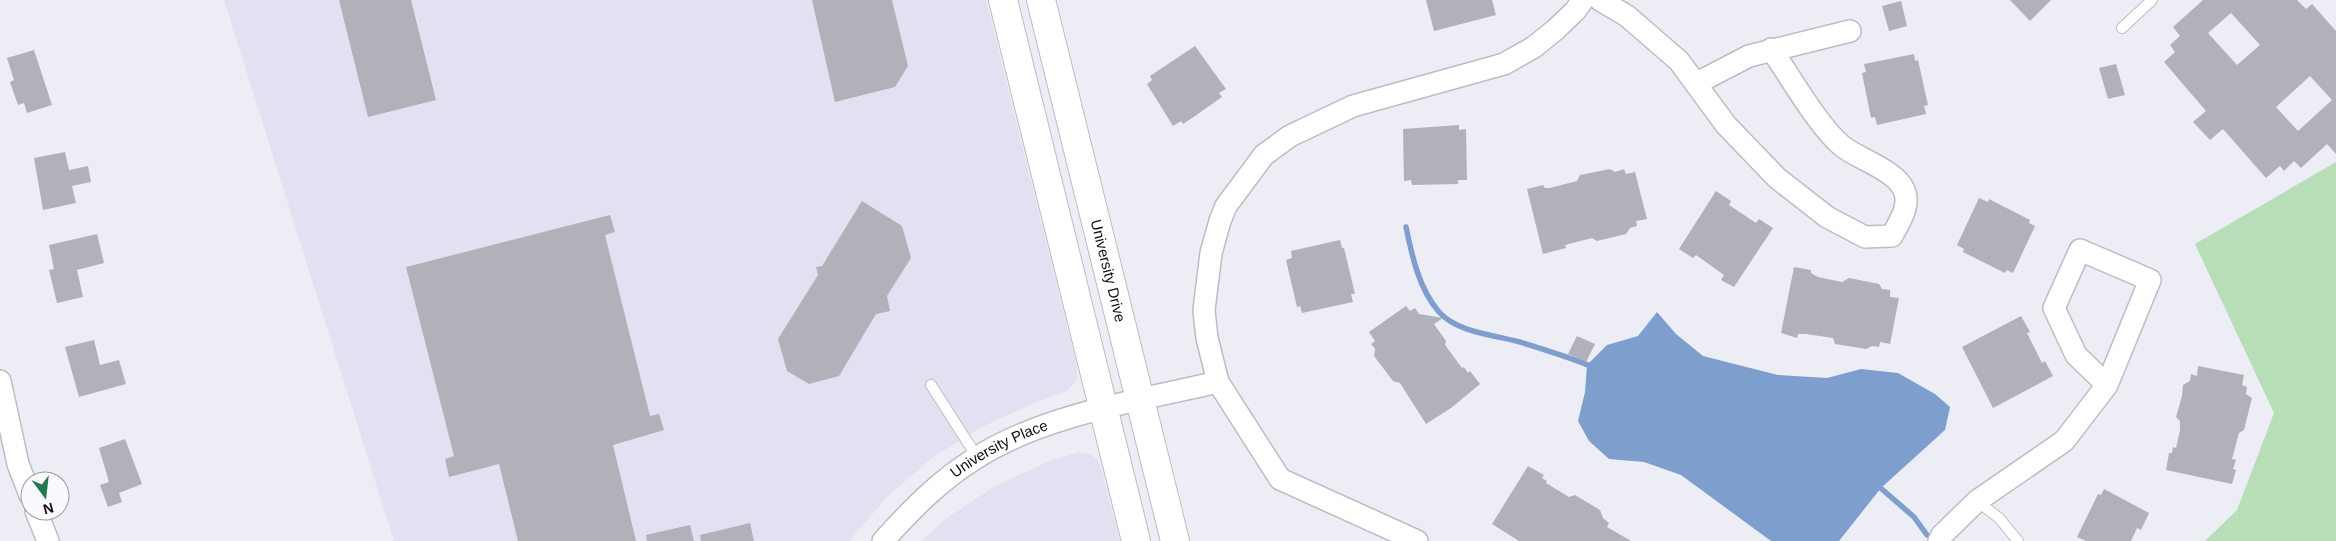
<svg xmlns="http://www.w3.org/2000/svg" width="2336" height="541" font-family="Helvetica,sans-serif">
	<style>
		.built { fill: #e1e1f1 }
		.green { fill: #b7deb6 }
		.water { fill: #7e9fcd }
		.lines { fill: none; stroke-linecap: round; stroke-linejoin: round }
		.stream { stroke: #7e9fcd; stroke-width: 5.5 }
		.building { fill: #b1b1b9; fill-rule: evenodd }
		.lane-casing { stroke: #bcbcc5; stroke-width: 12 }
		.street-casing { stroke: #bcbcc5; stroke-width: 24 }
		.secondary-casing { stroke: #bcbcc5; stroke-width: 30 }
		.lane { stroke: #fff; stroke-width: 10 }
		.street { stroke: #fff; stroke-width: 21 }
		.secondary { stroke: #fff; stroke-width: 28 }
		.labels { text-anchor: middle; stroke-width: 4; stroke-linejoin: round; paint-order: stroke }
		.street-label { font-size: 15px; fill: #0d0d10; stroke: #fafafe }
	</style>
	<rect width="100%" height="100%" fill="#ededf5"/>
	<path class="built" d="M224 0H986L1077 367V378L1073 385 1065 392 1034 403 982 427 932 458 888 496 849 541H394Z
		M1078 452 1092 455 1099 462 1120 541H921L947 518 995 486 1047 462Z"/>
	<path class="green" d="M2336 162V541H2205L2237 510 2274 413 2195 244Z"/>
	<path class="water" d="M1657 312 1676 334 1703 356 1778 375 1827 378 1861 369 1898 373 1935 394 1950 407 1945 430 1881 488 1839 541H1771L1681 475 1644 462 1609 459 1589 441 1578 421 1585 392 1587 365 1607 345 1638 336Z"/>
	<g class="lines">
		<path class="stream" d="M1406 227C1412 256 1419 289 1439 312 1458 333 1495 335 1520 342 1545 350 1569 357 1593 367
			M1876 484 1914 517 1927 535"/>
	</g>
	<path class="building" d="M339 0H411L436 100 368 117Z
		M812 0H892L908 66 895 87 835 102Z
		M1426 0H1492L1496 15 1434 31Z
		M2010 0H2051L2030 21Z
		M2203 0H2297L2306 9 2312 4 2336 31V154L2327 144 2301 168 2294 161 2284 171 2280 166 2266 178 2223 129 2210 140 2193 122 2206 111 2164 62 2175 52 2170 45 2180 36 2173 27ZM2231 13 2260 45 2237 65 2208 33ZM2310 76 2332 100 2298 131 2276 107Z
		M1901 1 1907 26 1889 31 1882 6Z
		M1195 46 1226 89 1219 93 1222 97 1195 116 1183 124 1181 121 1173 126 1147 84 1152 80 1150 76Z
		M34 50 52 105 27 113 24 103 18 105 10 82 14 80 7 58Z
		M1914 54 1915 61 1918 60 1928 105 1924 106 1926 114 1877 125 1875 117 1871 118 1862 73 1866 72 1864 64Z
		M2116 64 2125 95 2108 99 2099 68Z
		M1459 125V130L1466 129 1467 180H1458V184L1412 185 1411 180 1404 181 1403 129Z
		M65 152 69 170 88 166 91 182 72 186 76 203 43 210 34 158Z
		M1610 169 1615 172 1624 169 1626 174 1635 172 1647 219 1636 221 1637 226 1630 228 1626 234 1597 241 1592 238 1565 245 1566 248 1543 254 1527 189 1543 185 1545 188H1550L1577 181 1580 175Z
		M1716 191 1731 201 1729 205 1756 223 1759 219 1773 228 1734 287 1721 280 1724 275 1696 255 1693 258 1679 249Z
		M1979 198 1988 202 1989 199 2030 220 2029 223 2035 226 2013 273 2007 270 2005 273 1963 252 1964 249 1957 245Z
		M862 201 902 226 911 258 887 296 890 311 876 314 839 376 809 384 787 371 778 339 818 275 816 267 822 266Z
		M610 215 615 232 605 235 650 416 659 414 664 430 613 445 636 541H518L499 464 449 477 445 459 454 456 406 267Z
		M97 234 104 263 77 270 83 297 57 303 49 270 54 269 49 245Z
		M1340 240 1342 248H1344L1355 294H1351L1353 302 1302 313 1300 306 1297 307 1286 260 1292 258 1291 251Z
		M1794 267 1811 270V273L1818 277 1842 282 1849 278 1879 284 1882 289 1890 290V297L1899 298 1890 344 1880 342 1879 347 1872 346 1866 349 1835 344 1833 338 1806 334H1798L1797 338 1781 333Z
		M1406 306 1410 311 1415 308 1419 314 1443 318 1434 324 1446 341 1445 345 1462 368 1464 367 1468 373 1470 371 1480 384 1451 408 1426 424 1400 383 1393 381 1374 356 1375 349 1371 344 1375 341 1369 332Z
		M2021 316 2030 332 2027 333 2042 363 2045 361 2053 376 1993 408 1962 347Z
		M1577 336 1595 344 1586 362 1568 354Z
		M94 340 100 365 119 360 126 384 79 397 65 347Z
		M2198 366 2244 375 2242 385 2247 387 2246 394 2252 398 2244 430 2239 433 2232 459 2236 460 2233 469 2236 470 2232 484 2166 470 2169 453H2172L2173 447 2176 448 2180 430V421L2176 417 2182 396 2183 385 2190 381 2191 374 2197 376Z
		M125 439 142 484 119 493 122 502 108 507 100 485 109 482 99 448Z
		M1528 466 1544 475 1542 478 1547 481 1546 483 1569 497 1575 495 1600 510 1603 518 1609 523 1607 527 1631 541H1519L1492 524Z
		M2104 489 2149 513 2141 530 2137 528 2131 541H2086L2077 537 2098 494 2101 495Z
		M750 523 754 541H701L700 535Z
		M690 525 694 541H647L646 535Z"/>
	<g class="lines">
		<defs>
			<path id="lane" d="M2122 28 2152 0
				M931 385 977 457
				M1977 501 1999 518 2018 541"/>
			<g id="street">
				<path d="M1600 0 1627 16 1679 61 1726 125 1777 178 1827 217 1865 237 1892 236C1899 222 1911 206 1904 190 1896 170 1858 159 1842 146 1818 126 1790 76 1771 49"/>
				<path d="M1697 83 1749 56 1850 31"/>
				<path d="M0 381 18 464 30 495"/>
				<path d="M36 511 48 541"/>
				<path id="s1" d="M883 541C911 510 940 480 976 458 1043 415 1141 400 1218 382"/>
				<path d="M1417 541 1280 479 1218 382 1207 338 1204 310 1211 253 1220 221 1226 206 1264 155 1290 136 1353 106 1504 64 1534 47 1555 30 1575 11 1583 0"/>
				<path d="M1939 541 1942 535 1977 501 2064 441 2107 385 2150 280 2080 250 2054 308 2076 355 2107 385"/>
			</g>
			<g id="secondary">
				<path d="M1003 0 1136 541"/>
				<path id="s2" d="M1041 0 1175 541"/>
			</g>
		</defs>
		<use href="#lane" class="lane-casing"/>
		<use href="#street" class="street-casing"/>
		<use href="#secondary" class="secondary-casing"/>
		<use href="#lane" class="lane"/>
		<use href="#street" class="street"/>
		<use href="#secondary" class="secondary"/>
	</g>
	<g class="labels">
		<g class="street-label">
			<text dy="5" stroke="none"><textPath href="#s2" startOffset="279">University Drive</textPath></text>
			<text dy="5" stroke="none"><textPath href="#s1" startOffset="150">University Place</textPath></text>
		</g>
	</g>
	<g transform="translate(45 496) rotate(165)"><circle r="24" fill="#fafafe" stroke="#9b9b9f"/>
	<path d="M0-4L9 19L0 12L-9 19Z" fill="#207a4e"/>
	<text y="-8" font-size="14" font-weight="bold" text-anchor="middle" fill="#0d0d10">N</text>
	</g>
</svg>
